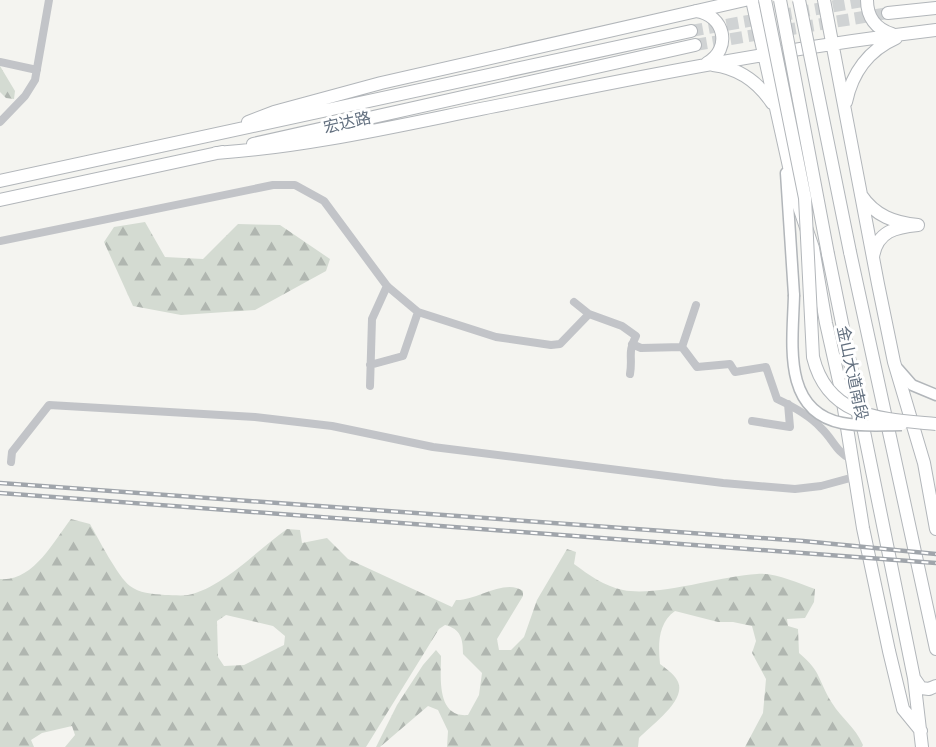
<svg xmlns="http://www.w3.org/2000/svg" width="936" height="747" font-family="'Work Sans','Noto Sans SC',sans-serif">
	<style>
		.forest { fill: url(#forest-firs); fill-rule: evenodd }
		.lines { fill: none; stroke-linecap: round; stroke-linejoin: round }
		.primary-tunnel { stroke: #d0d3d4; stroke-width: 12; stroke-dasharray: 12 6; stroke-linecap: butt }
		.secondary-casing { stroke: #b2b6ba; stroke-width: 13 }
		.primary-casing { stroke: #b2b6ba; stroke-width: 14 }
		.street { stroke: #c2c4c8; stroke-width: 8 }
		.secondary { stroke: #fff; stroke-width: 10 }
		.primary { stroke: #fff; stroke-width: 12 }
		.rail-casing { stroke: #a0a5ab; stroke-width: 4.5 }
		.rail { stroke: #fff; stroke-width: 2; stroke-dasharray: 7; stroke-linecap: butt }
		.secondary-bridge-casing { stroke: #b2b6ba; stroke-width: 13; stroke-linecap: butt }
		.primary-bridge-casing { stroke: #b2b6ba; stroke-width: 14; stroke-linecap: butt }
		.secondary-bridge { stroke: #fff; stroke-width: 10 }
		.primary-bridge { stroke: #fff; stroke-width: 12 }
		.labels { text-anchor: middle; stroke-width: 6; stroke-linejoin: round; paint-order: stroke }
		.street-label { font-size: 16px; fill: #647180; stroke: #fff }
	</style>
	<defs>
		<pattern id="forest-firs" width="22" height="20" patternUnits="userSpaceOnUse" patternTransform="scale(1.5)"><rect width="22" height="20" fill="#d4dbd2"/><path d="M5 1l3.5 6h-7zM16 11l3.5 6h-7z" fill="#b0b6b0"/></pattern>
	</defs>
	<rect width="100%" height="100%" fill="#f4f4f0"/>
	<path class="forest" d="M0 66 15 91 14 99 6 98 0 92Z
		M145 222 165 257 203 259 238 224 280 225 330 259 326 271 255 310 181 315 133 306 104 242 114 227Z
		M71 519 90 524C98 538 118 577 130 586 139 593 152 594 165 595 172 595 181 596 188 595 224 587 257 550 287 529L300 530 302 543 327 538 348 559 452 607 456 600C476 601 505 578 523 591V596L497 639 499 650H511L524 637 537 600 567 549 576 552 574 564C589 575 604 586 623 590 657 597 720 576 757 574 775 572 797 583 815 589L814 602 805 618 787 619 788 626 798 629 799 653C822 672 818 681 832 703 842 719 855 727 863 745L862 747H745L763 713 766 679 752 653 756 641 752 626 733 622H718L675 611C658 623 658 644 660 664 665 668 674 674 677 680 689 699 651 725 639 738L638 747H447L448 731 438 710 428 706 380 747H376L397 705 423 665 436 650 441 656C441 677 436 718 468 715L479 695 482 673 463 654C463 639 461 629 445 625L439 629 366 747H65L75 735 72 726 42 733 31 740 34 747H0V579C33 582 53 542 71 519ZM226 615 273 626 285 636 284 645 244 665 224 666 218 657 217 621Z"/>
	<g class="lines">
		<path class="primary-tunnel" d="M691 31 869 0
			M695 45 888 13"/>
		<defs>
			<path id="secondary" d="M786 173 794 295
				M898 369 912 385 936 395"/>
			<path id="primary" d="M752 0 796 198 813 248 826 323 841 390 863 528 889 651 903 709 921 731
				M824 0 878 284 894 362 924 463 936 529
				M867 0C867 17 876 29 892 34
				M696 11C725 15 732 49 707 63
				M888 13 936 8
				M713 65C738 68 758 82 772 103
				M846 102C852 73 869 50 896 38
				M248 122 274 112 381 83 745 0
				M253 144 695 45
				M216 153C316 146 413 122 511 103 653 74 792 47 936 30
				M0 181 691 31
				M861 195C875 216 895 223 918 225 896 227 877 231 873 257
				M0 200 222 152
				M850 252 936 649
				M828 254 914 678 922 747
				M914 678 921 688 929 689 936 686"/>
		</defs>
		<use href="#secondary" class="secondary-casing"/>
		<use href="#primary" class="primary-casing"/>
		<path class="street" d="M0 62 37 70
			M0 122 25 96 35 80 49 0
			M0 241 273 185H295L324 201 387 286 418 312 496 337 551 345 560 344 589 314 622 326 636 336C627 354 633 356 630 374
			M574 302 589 314
			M696 305 682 347 697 367 730 364 735 372 766 367 777 399C792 406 810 416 821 428 833 439 836 452 851 459
			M632 344 641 348 682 347
			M370 365 403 356 418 312
			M370 386 372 319 387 286
			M752 421 790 427 788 404
			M11 462 12 452 49 405 255 417 332 426 433 447 723 483 795 489 821 486 854 477"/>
		<use href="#secondary" class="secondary"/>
		<use href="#primary" class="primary"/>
		<defs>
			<path id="rail" d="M0 483 803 541 936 554
				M0 493 936 563"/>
		</defs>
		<use href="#rail" class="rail-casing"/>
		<use href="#rail" class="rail"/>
		<defs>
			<path id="secondary-bridge" d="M794 295C793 341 781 411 842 423 862 427 883 425 902 425"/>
			<path id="primary-bridge" d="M765 0 805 198 813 357C828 419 883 419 936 424
				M780 0 828 254
				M799 0 850 252"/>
		</defs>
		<use href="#secondary-bridge" class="secondary-bridge-casing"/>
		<use href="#primary-bridge" class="primary-bridge-casing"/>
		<use href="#secondary-bridge" class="secondary-bridge"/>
		<use href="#primary-bridge" class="primary-bridge"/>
	</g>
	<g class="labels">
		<g class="street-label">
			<text transform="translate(347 122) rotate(-13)" y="6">宏达路</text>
			<text transform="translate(853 373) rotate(78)" y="6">金山大道南段</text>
		</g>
	</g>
</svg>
